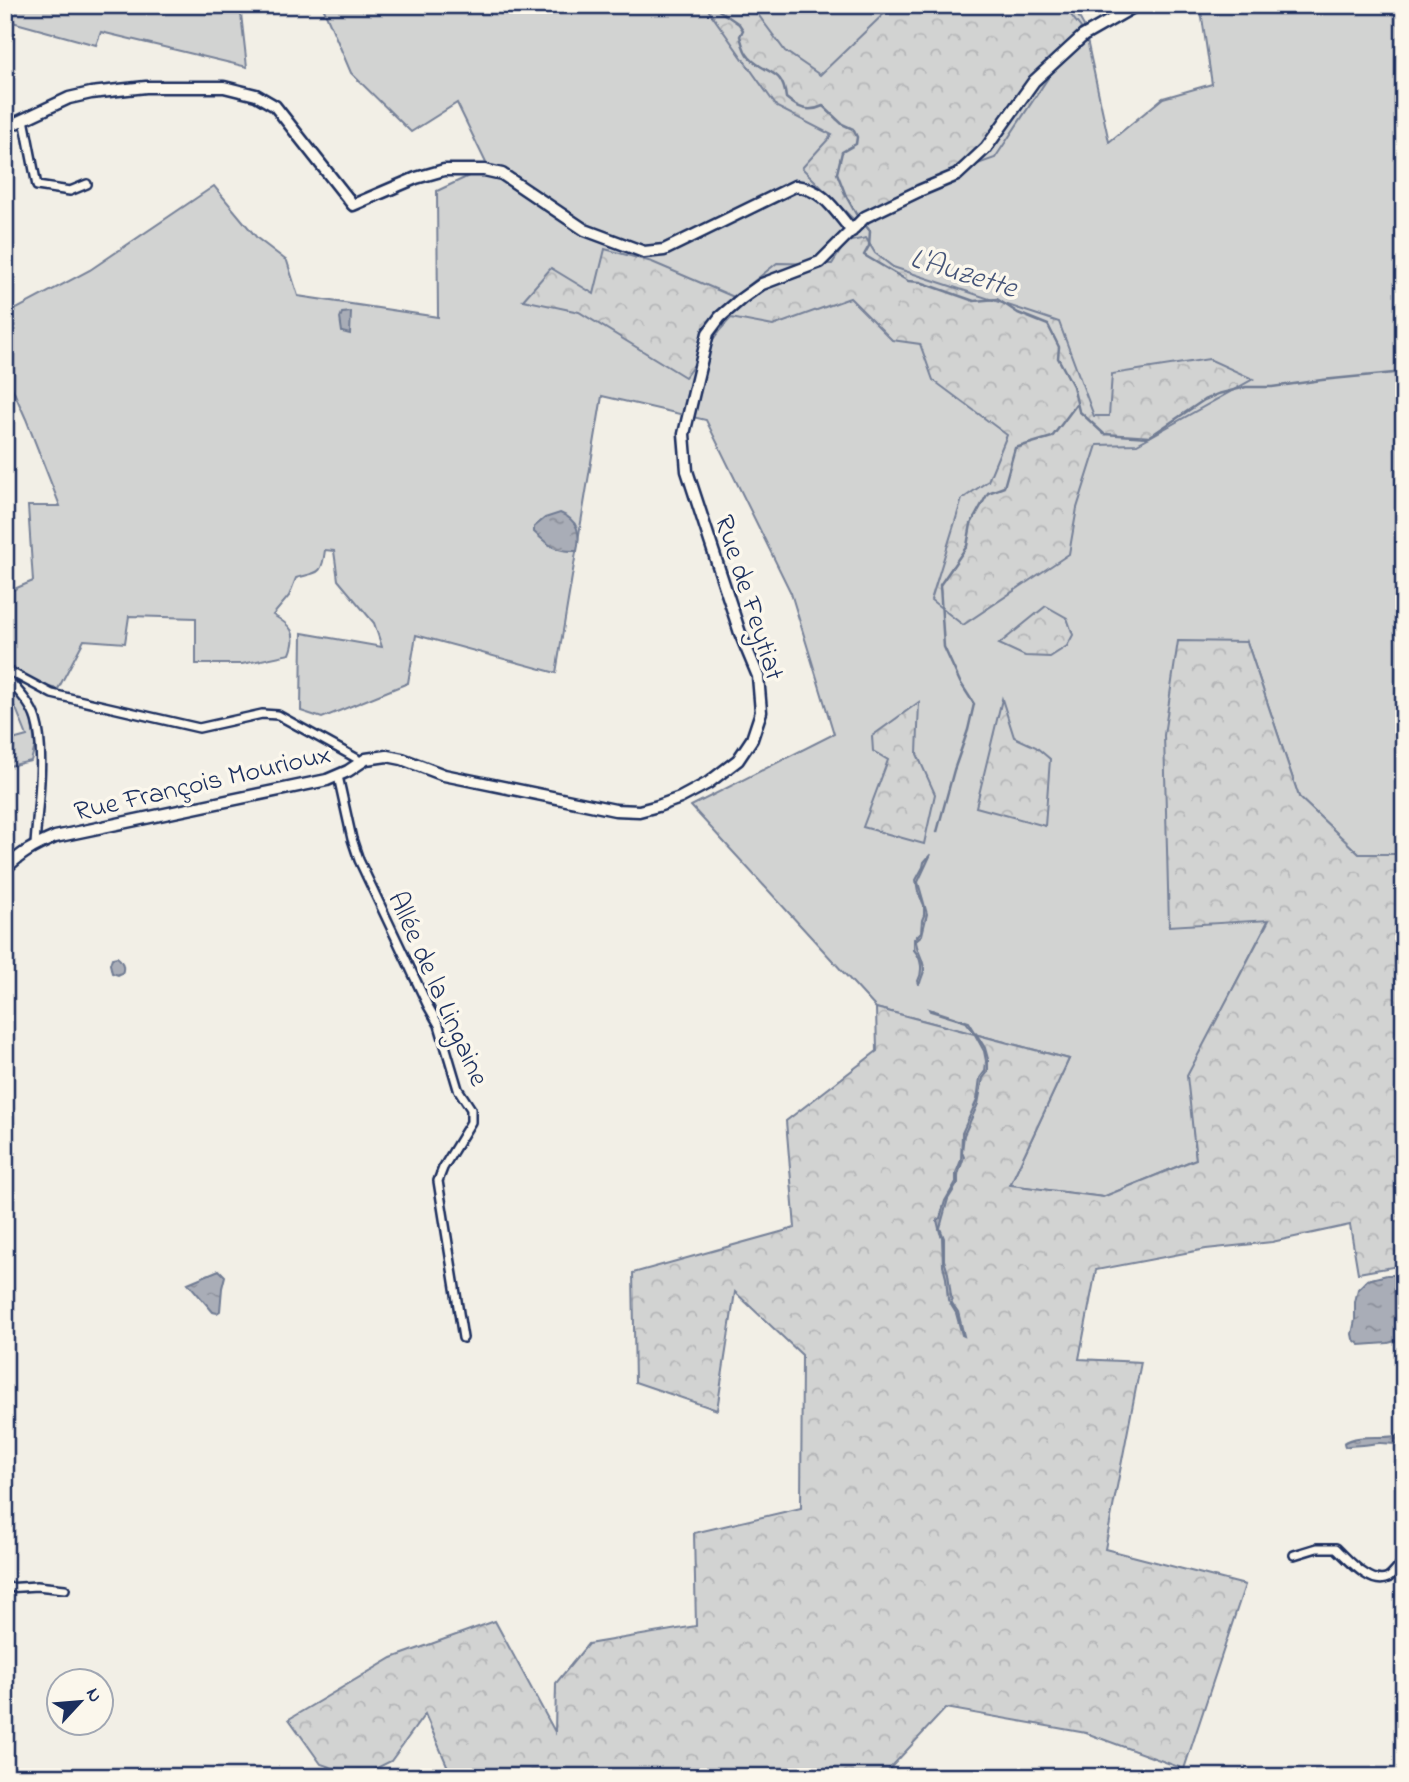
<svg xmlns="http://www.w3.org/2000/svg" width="1409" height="1782" font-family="'Indie Flower',sans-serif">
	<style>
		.green { fill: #d2d3d2; stroke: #768198; stroke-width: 2 }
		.forest { fill: url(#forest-crowns); stroke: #768198; stroke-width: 2 }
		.water { fill: url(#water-ripples); stroke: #707b93; stroke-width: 2 }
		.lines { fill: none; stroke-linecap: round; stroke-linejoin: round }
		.stream { stroke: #707b93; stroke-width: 2.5 }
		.street-casing { stroke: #1b2f5e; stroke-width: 12 }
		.secondary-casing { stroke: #1b2f5e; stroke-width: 15 }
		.street { stroke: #fbf7ec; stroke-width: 7 }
		.secondary { stroke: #fbf7ec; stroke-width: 10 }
		.labels { text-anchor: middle; stroke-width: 7; stroke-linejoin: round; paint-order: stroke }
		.street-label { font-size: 28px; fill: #1b2f5e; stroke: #fbf7ec }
		.water-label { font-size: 30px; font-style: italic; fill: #465579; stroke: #fbf7ec }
	</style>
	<defs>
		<pattern id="forest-crowns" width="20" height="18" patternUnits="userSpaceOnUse" patternTransform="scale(1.75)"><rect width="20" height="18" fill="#d2d3d2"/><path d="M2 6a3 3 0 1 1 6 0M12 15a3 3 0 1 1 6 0" fill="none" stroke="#b4b5b7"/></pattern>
		<pattern id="water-ripples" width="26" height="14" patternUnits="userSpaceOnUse" patternTransform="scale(1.75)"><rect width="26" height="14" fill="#a9adb7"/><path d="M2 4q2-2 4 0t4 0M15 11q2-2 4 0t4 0" fill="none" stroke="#898d98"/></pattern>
	</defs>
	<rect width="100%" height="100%" fill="#f2efe6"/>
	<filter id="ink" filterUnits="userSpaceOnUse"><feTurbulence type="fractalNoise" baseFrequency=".0143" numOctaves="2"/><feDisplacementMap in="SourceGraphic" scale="14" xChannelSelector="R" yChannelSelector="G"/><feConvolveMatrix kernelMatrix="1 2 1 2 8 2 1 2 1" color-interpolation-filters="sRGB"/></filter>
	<g filter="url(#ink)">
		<path class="green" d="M5 5H240L247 67 101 32 96 45 5 20Z
			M322 5H1072L1084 26 1109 142 1163 98 1212 84 1201 11 1207 5H1404V854H1359L1299 797 1247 642 1169 925 1269 919 1188 1076 1196 1159 1103 1197 1010 1185 1069 1059 876 1008 691 806 834 734 791 593 706 420 602 396 556 673 416 635 408 683 322 718 301 711 302 633 382 647 374 623 338 580 334 551 325 550C322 575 319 572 296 578L289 596 273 615C290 625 299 632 290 654L242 664H196V618L129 616 125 643 84 640 58 689 19 681 32 723 35 746 31 761 5 767V742L27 736 17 711 5 695V593L33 581 28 506H60L26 419 5 372V315L90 270 214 186 257 238 287 261 298 296 438 317 437 191 488 167 457 103 411 132 351 73Z"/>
		<path class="forest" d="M710 5H751L785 51 820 75 893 5H1063L1081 28 995 158 955 172 854 220 802 168 832 135 777 107 709 11Z
			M866 238 875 253 893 267 1059 322 1094 416H1109L1112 374 1209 359 1253 379 1137 444 1097 445 1077 508 1069 554 963 625 931 600 962 499 988 481 1007 435 933 380 920 344 892 340 850 298 773 326 731 318 720 330 685 377 579 312 523 300 551 268 594 294 605 249 652 262 734 297 777 263 832 264 846 242Z
			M1046 606 1067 618 1073 635 1067 646 1050 657 1025 656 999 644Z
			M1178 641 1247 642 1299 797 1359 854H1404V1265L1358 1273 1350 1225 1272 1242 1206 1249 1096 1270 1079 1359 1141 1362 1105 1549 1245 1585 1184 1769 1086 1733 946 1708 882 1777H452L425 1714 391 1761 359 1777 321 1764 289 1719 392 1658 495 1621 555 1732 556 1683 588 1644 696 1626 694 1533 801 1508 802 1355 735 1292 717 1410 635 1382 633 1273 795 1228 786 1121 877 1051 876 1008 1069 1059 1010 1185 1103 1197 1196 1159 1187 1076 1269 920 1169 926 1164 735Z
			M1002 699 1014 737 1036 747 1050 759 1045 826 976 807Z
			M919 702 917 754 935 794 924 844 863 827 888 760 873 751 872 736Z"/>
		<path class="water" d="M351 312 350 334 342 332 340 318 342 313Z
			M560 513C578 520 581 533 577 551 556 552 549 546 534 532V527L545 518Z
			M931 854 918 882 927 914 922 935 916 940C916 951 925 960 924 971 923 975 921 979 920 983L919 984 918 981C923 971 922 959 914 950V939L921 932 922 920 924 915V905L918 892 916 880 923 867 924 862Z
			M117 957C122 960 125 967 122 973L118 975 112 973 110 964 112 958Z
			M929 1009 969 1022 985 1048 988 1059V1072L983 1078 978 1104 964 1135 962 1152 964 1157 958 1175V1183L948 1199 940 1228 944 1238V1260L948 1273 952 1303 958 1312 964 1336 962 1335 956 1313 948 1300 946 1278 943 1266 942 1237 940 1233 937 1220 940 1218 945 1201 956 1182V1173L961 1160 962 1133 977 1100 980 1078 985 1071 986 1061 984 1051 973 1031 966 1022 930 1011Z
			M219 1270 225 1276 222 1288 220 1311 217 1313 213 1312 188 1283Z
			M1387 1275H1404V1339L1388 1343 1360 1345 1353 1339 1352 1334 1355 1320V1302L1358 1289 1367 1280Z
			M1404 1434V1443C1395 1445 1389 1443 1380 1443 1374 1443 1368 1445 1362 1445 1356 1446 1351 1445 1345 1447L1344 1443C1360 1432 1387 1441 1404 1434Z"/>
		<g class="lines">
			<path class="stream" d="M715 5 714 7 739 24 743 30 740 36C742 43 744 52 749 57 767 76 783 68 786 98 798 108 808 113 823 106L842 124 853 129 857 137 856 144 842 152 837 173 846 196 856 214 870 231 869 246 864 255 908 281 920 282 974 301 997 299 1018 313 1048 325 1059 347 1058 358 1073 386 1079 411 1104 434 1149 437 1204 400 1218 394 1246 387H1272L1322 380 1404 372
				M937 832 954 770 968 730 974 704 960 682 944 647 940 585 967 546 971 524 988 493 1004 487 1015 448 1052 437 1076 405"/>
			<defs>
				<path id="street" d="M24 119 37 186 70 191 87 184
					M5 669 52 694 199 728 262 714 278 715 356 758 360 762
					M5 676C16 689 31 703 36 720 46 753 37 811 35 845
					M338 776 352 839 359 860 428 1006 439 1025 458 1089 471 1109V1122L443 1168 438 1181 463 1338
					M1294 1555 1317 1548H1336C1347 1558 1371 1587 1388 1578 1393 1575 1399 1566 1404 1561
					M5 1588 37 1586 65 1589"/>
				<path id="secondary" d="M5 128 69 98 91 93 146 87H224L256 95 275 106 353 205 416 178 444 170H484L502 174 585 230 644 252 664 250 795 186C824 189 835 211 852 231
					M5 869C21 853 34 846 55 837L327 780 348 771 366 759 387 756 402 759 444 775 615 810 639 811 658 806 680 798 708 783 738 760 752 739 761 712 758 676 740 633 687 471 684 434 708 333 720 317 741 299 762 284 820 262 865 217 919 191 957 175 986 148 1034 81 1083 36 1137 5"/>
			</defs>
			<use href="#street" class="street-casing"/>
			<use href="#secondary" class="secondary-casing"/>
			<use href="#street" class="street"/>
			<use href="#secondary" class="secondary"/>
		</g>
	</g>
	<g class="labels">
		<g class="street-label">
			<text transform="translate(751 597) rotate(72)" y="10">Rue de Feytiat</text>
			<text transform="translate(202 781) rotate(-13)" y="10">Rue François Mourioux</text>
			<text transform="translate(440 988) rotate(66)" y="10">Allée de la Lingaine</text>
		</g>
		<g class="water-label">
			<text transform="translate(964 272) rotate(17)" y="10">L'Auzette</text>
		</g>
	</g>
	<rect width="1409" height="1782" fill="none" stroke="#fbf7ec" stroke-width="28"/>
	<rect x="14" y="14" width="1381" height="1754" fill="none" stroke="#1b2f5e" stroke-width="2.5" filter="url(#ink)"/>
	<g transform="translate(80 1702) rotate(64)"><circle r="33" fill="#fbf7ec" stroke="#a1a7b3" stroke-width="2"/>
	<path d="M0-5L12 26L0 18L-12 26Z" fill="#1b2f5e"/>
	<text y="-10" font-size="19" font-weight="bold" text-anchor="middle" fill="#1b2f5e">N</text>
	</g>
</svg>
